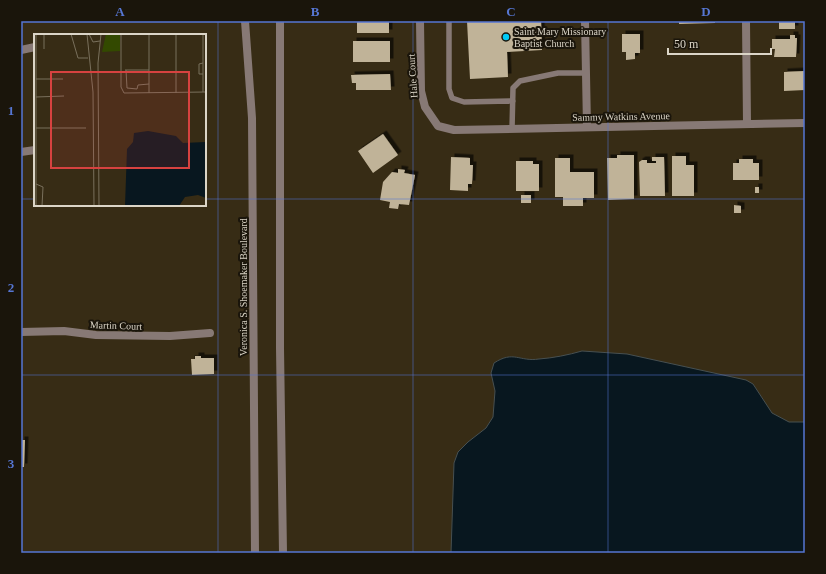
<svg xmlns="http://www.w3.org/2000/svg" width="826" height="574" font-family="Georgia,serif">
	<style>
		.water { fill: #08171f; stroke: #475051 }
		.building { fill: #c0b398; filter: url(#shadow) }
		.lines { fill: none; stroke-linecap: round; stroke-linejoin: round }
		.service { stroke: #877975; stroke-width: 5.5 }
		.minor { stroke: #877975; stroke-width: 8 }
		.tertiary { stroke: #877975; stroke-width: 8 }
		.grid { fill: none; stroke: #5676d3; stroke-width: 1; stroke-opacity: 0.55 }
		.poi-dot { fill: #00cbf8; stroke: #1a150b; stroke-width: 1.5 }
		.labels { text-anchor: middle; stroke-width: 4; stroke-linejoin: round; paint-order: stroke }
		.poi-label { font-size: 10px; fill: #dbd5c7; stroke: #1a150b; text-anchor: start }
		.street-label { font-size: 10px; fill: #dbd5c7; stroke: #1a150b }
		.inset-road { fill: none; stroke: #79705c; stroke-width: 1 }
		.view { fill: #d74240; fill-opacity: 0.15; stroke: #d74240; stroke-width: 2 }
		.inset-edge { fill: none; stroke: #dbd5c7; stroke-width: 2 }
		.neatline { fill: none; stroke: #5676d3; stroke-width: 1.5 }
		.grid-label { font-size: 13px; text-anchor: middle; font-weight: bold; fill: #5676d3 }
	</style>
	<defs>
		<filter id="shadow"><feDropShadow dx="3.5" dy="-3.5" stdDeviation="0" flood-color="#0009"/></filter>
	</defs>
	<rect width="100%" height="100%" fill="#372c15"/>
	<path class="water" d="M582 351 627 354 746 380 753 384 772 413 789 422H805V553H451L454 463 458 452 468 442 486 428 493 417 495 391 491 373 494 363C514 350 519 362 539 359 553 358 568 355 582 351Z"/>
	<path class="building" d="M357 21H389V33H357Z
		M467 21H541L542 50 507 52 508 77 470 79Z
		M679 21H715V23L679 24Z
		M779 21H795V29H779Z
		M622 34H640V53H635V59L626 60V52H622Z
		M790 35H795V38H797L796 57H774L775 49H772V39H790Z
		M353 41H390V62H353Z
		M805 71V90L784 91V72Z
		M390 74 391 90H356V83H352L351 75Z
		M383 134 398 155 373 173 358 151Z
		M617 155H634V199L608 200 607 158H617Z
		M672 156H686V165H694V196H672Z
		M451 157 470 158V165H473L472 184H468V191L450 190Z
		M652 157H664L665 196H640L639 162 642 160H647V163H656V161H652Z
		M555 158H570V172H594V198H583V206H563V197H555Z
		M739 159H753V163H759V180H733V163H739Z
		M516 161H533V164H539V191H516Z
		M398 169 405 170 404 173 415 175 409 205 399 204 398 209 389 208 390 202 380 200 383 182 392 172 398 173Z
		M33 176H35V194H34Z
		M755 187H759V193H755Z
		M521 195H531V203H521Z
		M734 205 741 206V213H734Z
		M195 356H201V358H214V374L192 375 191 359H195Z
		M21 440H25L24 467H21Z"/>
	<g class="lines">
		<path class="service" d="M449 21V89L452 98 464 102 513 101
			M512 129 513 88 520 81 558 73H586"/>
		<path class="minor" d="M420 21 421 91 425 107 438 126 454 130 805 123
			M585 21 587 127
			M746 21 747 124
			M21 50 35 47
			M21 152 35 150
			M21 332 64 331 96 335 170 336 210 333"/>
		<path class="tertiary" d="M245 21 252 118 255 553
			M280 21V348L283 553"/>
	</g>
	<path class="grid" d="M218 21V553M413 21V553M608 21V553M21 199H35M205 199H805M21 375H805"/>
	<circle class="poi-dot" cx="506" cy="37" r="4"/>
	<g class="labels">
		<g class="poi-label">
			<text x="514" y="35">Saint Mary Missionary<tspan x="514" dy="12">Baptist Church</tspan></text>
		</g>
		<g class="street-label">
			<text transform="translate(412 76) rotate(-94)" y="4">Hale Court</text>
			<text transform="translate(621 116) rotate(-1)" y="4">Sammy Watkins Avenue</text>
			<text transform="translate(243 287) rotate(-90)" y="4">Veronica S. Shoemaker Boulevard</text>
			<text transform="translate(116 325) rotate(2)" y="4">Martin Court</text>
		</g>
	</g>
	<g transform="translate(34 34)">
		<rect width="172" height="172" fill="#372c15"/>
		<path d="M72 0H86V17L68 18Z" fill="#334900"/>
		<path d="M114 97 142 102 149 109 172 108V164L164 161 151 163 145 172H91L93 115 99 108 100 99Z" fill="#08171f"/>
		<path class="inset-road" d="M2 0V172M37 0 44 24H54M53 0 59 58 60 172M55 0 59 8 66 7M87 0V53L90 59 172 58M115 0V59M142 0V59M169 0V58M10 15V0M169 29 165 30V40H169M91 36H115M92 36 93 54 103 55M2 45H29M103 55 104 51 115 50M2 63 30 62M2 94H52M2 150 9 153 8 172M65 172 64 29 67 0"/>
		<path class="view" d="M17 38H155V134H17Z"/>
		<rect width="172" height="172" class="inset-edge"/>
	</g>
	<rect width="826" height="574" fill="none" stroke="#1a150b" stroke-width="44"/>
	<path d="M668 48v6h103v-6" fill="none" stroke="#dbd5c7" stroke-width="2"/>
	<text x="674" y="48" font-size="12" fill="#dbd5c7" stroke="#1a150b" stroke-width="3" paint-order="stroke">50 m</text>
	<rect x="22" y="22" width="782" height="530" class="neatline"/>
	<g class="grid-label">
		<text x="120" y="16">A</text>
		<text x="315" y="16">B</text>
		<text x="511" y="16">C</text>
		<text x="706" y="16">D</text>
		<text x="11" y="115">1</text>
		<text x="11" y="292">2</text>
		<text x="11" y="468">3</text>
	</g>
</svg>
